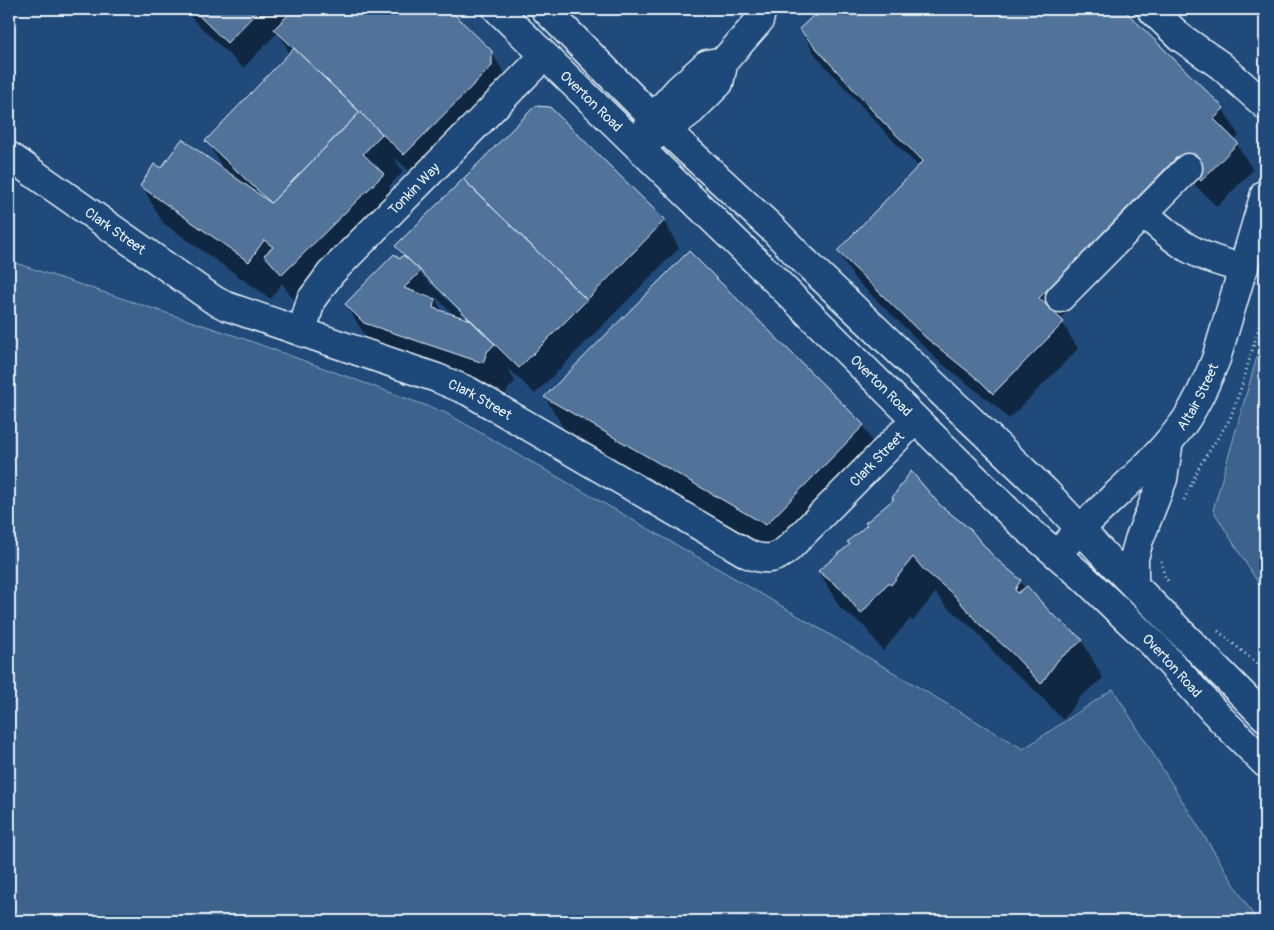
<svg xmlns="http://www.w3.org/2000/svg" width="1274" height="930" font-family="Pangolin,sans-serif">
	<style>
		.green { fill: #3c628c; stroke: #92aac2 }
		.shadow { fill: #0007; fill-rule: evenodd }
		.building { fill: #517399; stroke: #e8f1f8 }
		.lines { fill: none; stroke-linecap: round; stroke-linejoin: round }
		.minor-casing { stroke: #e8f1f8; stroke-width: 31 }
		.path { stroke: #e8f1f8; stroke-width: 3; stroke-dasharray: 1 4; stroke-linecap: butt }
		.minor { stroke: #1f4a7a; stroke-width: 28 }
		.labels { text-anchor: middle; stroke-width: 4.5; stroke-linejoin: round; paint-order: stroke }
		.street-label { font-size: 14px; fill: #e8f1f8; stroke: #1f4a7a }
	</style>
	<rect width="100%" height="100%" fill="#1f4a7a"/>
	<filter id="ink" filterUnits="userSpaceOnUse"><feTurbulence type="fractalNoise" baseFrequency=".02" numOctaves="2"/><feDisplacementMap in="SourceGraphic" scale="10" xChannelSelector="R" yChannelSelector="G"/><feConvolveMatrix kernelMatrix="1 2 1 2 8 2 1 2 1" color-interpolation-filters="sRGB"/></filter>
	<g filter="url(#ink)">
		<path class="green" d="M9 261 242 338 446 413 729 575 1023 749 1113 689 1257 921H9Z
			M1265 329V594L1213 510Z"/>
		<path class="shadow" d="M182 9H448L491 51 507 78 420 181 394 157 403 172 389 186 404 212 305 312 288 292 282 283 271 299 163 223 142 186 161 169 225 172 207 141 290 54 278 32 243 68Z
			M817 9H1121L1223 109 1239 136 1234 140 1253 170 1217 207 1193 183 1060 319 1078 349 1009 419 997 407 941 363 854 278 838 251 919 167 897 145 816 56 801 30 822 13Z
			M664 221 679 248 535 394 508 368 515 382 508 389 504 399 368 341 346 304 403 257 397 246ZM418 268 475 323 473 325 421 274ZM434 295 456 317 442 312Z
			M545 397 863 426 884 463 788 562 567 434Z
			M940 506 993 558 1020 581 1025 589 1050 614 1082 641 1103 678 1080 697 1063 720 1035 690 1003 663 976 631 947 607 935 593 913 621 910 619 883 651 865 627 841 609 819 572 850 545 849 542Z"/>
		<path class="building" d="M192 9H260L227 43Z
			M294 9H449L492 51V66L404 155 274 29Z
			M824 9H1123L1224 108 1214 119 1238 143 1201 181 1177 157 1039 298 1064 322 993 394 980 381 925 337 837 251 923 161 880 119 799 29 814 15 816 17Z
			M294 48 360 112 271 203 205 141Z
			M535 106 550 107 665 220 587 300 463 179Z
			M360 112 382 134 363 154 384 174 282 275 264 255 273 247 264 240 249 262 140 186 154 164 161 168 182 139 271 203Z
			M463 179 587 300 519 368 395 246Z
			M689 251 864 425 766 525 544 397Z
			M394 254 400 259 403 255 421 271 404 288 435 299 433 308 471 320 495 344 487 352 483 363 364 323 345 304Z
			M911 471 940 505 970 529 994 557 1021 580 1015 590 1018 593 1027 586 1051 613 1083 640 1058 660 1041 684 1012 653 980 625 953 594 924 570 913 557 891 585 888 583 861 614 842 590 818 571 850 544 847 542 867 525 865 523 894 499 892 498Z"/>
		<g class="lines">
			<defs>
				<g id="minor">
					<path id="s1" d="M497 9 767 272 1018 521 1084 578 1154 645 1221 719 1265 763"/>
					<path d="M545 9 653 118 774 230 798 255 1046 492 1109 560 1265 717"/>
					<path d="M1151 9 1180 37 1220 65 1265 105"/>
					<path d="M644 134 653 118 678 90 707 64 724 61"/>
					<path d="M651 138 666 130 691 111 719 83 724 61 759 21 762 9"/>
					<path id="s2" d="M9 156 214 300 226 306 437 378 468 391 748 554C765 561 775 560 789 548L915 420"/>
					<path d="M1144 213C1179 245 1197 258 1244 268"/>
					<path d="M1060 298 1188 168"/>
					<path id="s3" d="M302 332 311 300 331 273 544 56"/>
					<path id="s4" d="M1068 542C1105 502 1150 468 1183 424 1197 404 1207 381 1216 359L1265 194"/>
					<path d="M1134 585V558L1139 540 1163 479 1169 441"/>
				</g>
			</defs>
			<use href="#minor" class="minor-casing"/>
			<path class="path" d="M1184 500 1200 465 1230 419 1242 385 1265 306
				M1161 561 1164 574 1169 583
				M1218 631 1265 670"/>
			<use href="#minor" class="minor"/>
		</g>
	</g>
	<g class="labels">
		<g class="street-label">
			<text dy="5" stroke="none"><textPath href="#s1" startOffset="132">Overton Road</textPath></text>
			<text dy="5" stroke="none"><textPath href="#s3" startOffset="185">Tonkin Way</textPath></text>
			<text dy="5" stroke="none"><textPath href="#s2" startOffset="130">Clark Street</textPath></text>
			<text dy="5" stroke="none"><textPath href="#s1" startOffset="538">Overton Road</textPath></text>
			<text dy="5" stroke="none"><textPath href="#s4" startOffset="196">Altair Street</textPath></text>
			<text dy="5" stroke="none"><textPath href="#s2" startOffset="535">Clark Street</textPath></text>
			<text dy="5" stroke="none"><textPath href="#s2" startOffset="1014">Clark Street</textPath></text>
			<text dy="5" stroke="none"><textPath href="#s1" startOffset="942">Overton Road</textPath></text>
		</g>
	</g>
	<rect width="1274" height="930" fill="none" stroke="#1f4a7a" stroke-width="30"/>
	<rect x="15" y="15" width="1244" height="900" fill="none" stroke="#e8f1f8" stroke-width="2" filter="url(#ink)"/>
</svg>
